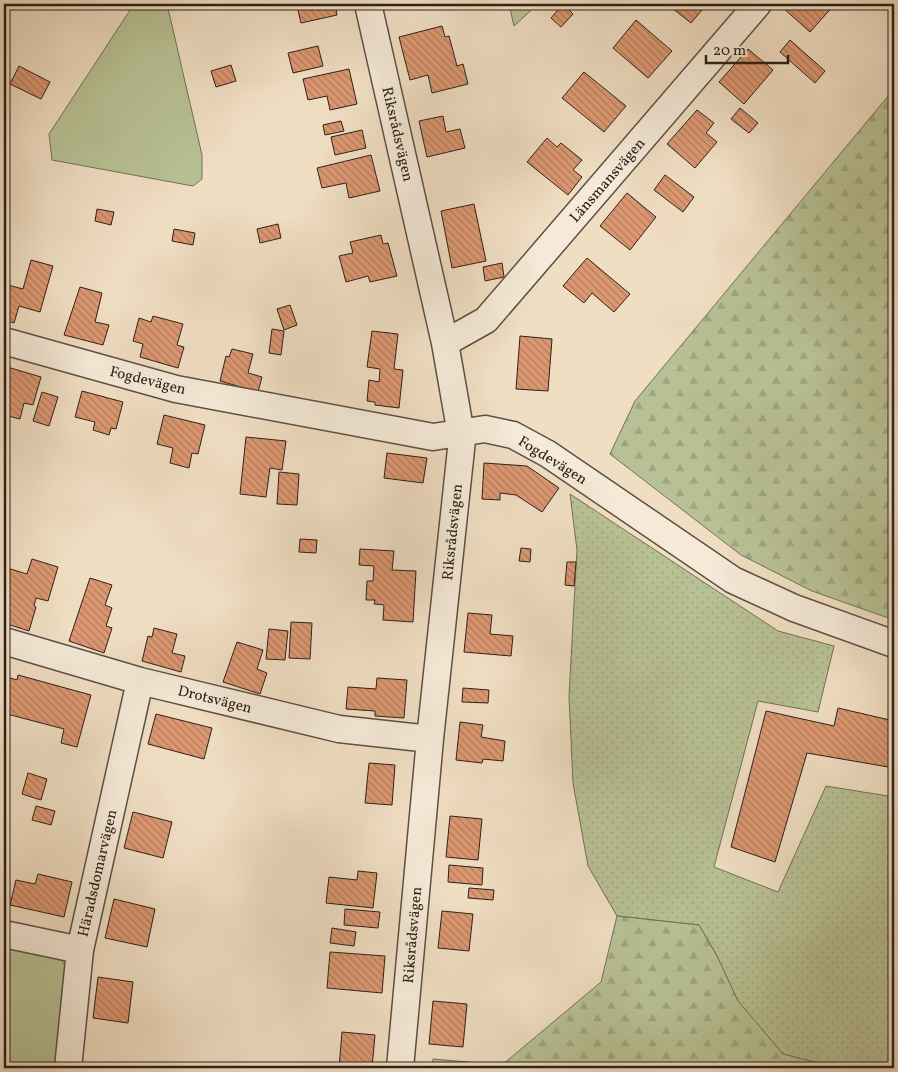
<svg xmlns="http://www.w3.org/2000/svg" width="898" height="1072" font-family="Vollkorn,serif">
	<style>
		.grass { fill: url(#grass-dots); stroke: #727057 }
		.forest { fill: url(#forest-firs); stroke: #727057 }
		.park { fill: #b8c195; stroke: #727057 }
		.building { fill: url(#building-back-hatch); stroke: #2c2019 }
		.lines { fill: none; stroke-linecap: round; stroke-linejoin: round }
		.minor-casing { stroke: #5d5044; stroke-width: 29 }
		.minor { stroke: #f5ead8; stroke-width: 26 }
		.labels { text-anchor: middle; stroke-width: 4; stroke-linejoin: round; paint-order: stroke }
		.street-label { font-size: 15px; fill: #2c2019; stroke: #f5ead8 }
	</style>
	<defs>
		<pattern id="grass-dots" width="8" height="8" patternUnits="userSpaceOnUse" patternTransform="scale(1.25)"><rect width="8" height="8" fill="#b8c195"/><path d="M2 2h.1M6 6h.1" fill="none" stroke="#9ea680" stroke-width="1.8" stroke-linecap="round"/></pattern>
		<pattern id="forest-firs" width="22" height="20" patternUnits="userSpaceOnUse" patternTransform="scale(1.25)"><rect width="22" height="20" fill="#b8c195"/><path d="M5 1l3.5 6h-7zM16 11l3.5 6h-7z" fill="#9ea680"/></pattern>
		<pattern id="building-back-hatch" width="6" height="6" patternUnits="userSpaceOnUse" patternTransform="scale(1.25)"><rect width="6" height="6" fill="#dd9872"/><path d="M-1 5l2 2M0 0l6 6M5-1l2 2" fill="none" stroke="#b37c5d"/></pattern>
	</defs>
	<rect width="100%" height="100%" fill="#f0dec3"/>
	<filter id="stains"><feTurbulence type="fractalNoise" baseFrequency=".004" numOctaves="4"/><feColorMatrix values="0 0 0 0 .2 0 0 0 0 .09 0 0 0 0 .02 0 0 0 .5 -.17"/></filter>
	<radialGradient id="worn" r=".72"><stop offset=".6" stop-color="#630" stop-opacity="0"/><stop offset="1" stop-color="#630" stop-opacity=".3"/></radialGradient>
	<path class="grass" d="M570 494 778 631 834 646 818 712 758 701 714 867 778 892 826 786 894 797V1068H837L783 1054 737 1001 717 956 699 925 617 916 588 866 573 783 569 696 577 550Z"/>
	<path class="forest" d="M894 89V620L812 591 741 555 610 454 635 401Z
		M617 916 699 925 717 956 738 1001 783 1054 837 1068H432L433 1059 502 1065 601 982Z"/>
	<path class="park" d="M134 4H167L202 155V179L193 186 52 160 49 134Z
		M509 4H538L514 26Z
		M4 945 60 958 66 967 58 1068H4Z"/>
	<path class="building" d="M290 4H335L337 15 301 23 297 6 291 7Z
		M563 4 573 14 561 27 551 18Z
		M667 4H707L691 23Z
		M785 4H835L810 32 782 7Z
		M636 20 672 51 648 78 613 48Z
		M442 26 445 37 449 36 457 66 463 64 468 84 432 93 428 75 410 80 399 37Z
		M790 40 825 71 815 83 780 52Z
		M318 46 323 66 293 73 288 53Z
		M748 49 773 70 744 104 719 82Z
		M231 65 236 81 216 87 211 71Z
		M19 66 50 82 41 99 10 84Z
		M349 69 357 104 330 110 327 96 308 100 303 79Z
		M584 72 626 106 604 132 562 98Z
		M740 108 758 123 749 133 731 119Z
		M697 110 714 123 706 133 717 142 695 168 667 144Z
		M443 116 446 132 460 129 465 148 427 157 419 121Z
		M341 121 344 131 325 135 323 125Z
		M362 130 366 148 335 155 331 137Z
		M547 138 557 147 561 143 582 160 573 170 582 177 568 195 527 162Z
		M371 155 380 191 349 198 346 183 322 188 317 168Z
		M665 175 694 197 683 212 654 190Z
		M627 193 656 217 630 250 600 226Z
		M474 204 486 261 452 268 441 211Z
		M97 209 114 212 111 225 95 221Z
		M278 224 281 238 260 243 257 229Z
		M174 229 195 233 193 245 172 241Z
		M381 235 383 244 388 243 397 276 370 282 368 276 346 282 339 256 353 253 350 242Z
		M587 258 630 294 614 312 592 293 584 303 563 286Z
		M31 260 53 266 40 312 19 306 14 323 4 320V284L23 289Z
		M502 263 504 277 485 281 483 267Z
		M80 287 102 293 95 322 109 325 103 345 64 335Z
		M290 305 297 325 284 330 277 309Z
		M153 316 183 324 177 345 184 347 178 368 140 357 143 344 133 341 139 318 151 322Z
		M272 329 284 331 281 355 269 353Z
		M372 331 398 334 394 369 403 370 399 408 375 405V402L367 401 369 380 379 382 380 369 367 367Z
		M520 336 552 339 548 391 516 389Z
		M232 349 253 354 248 373 262 377 258 392 220 381 226 356 229 357Z
		M4 366 41 377 33 405 24 403 20 419 4 415Z
		M82 391 123 402 116 429 111 428 109 435 93 430 95 422 75 417Z
		M42 392 58 397 49 426 33 421Z
		M164 415 205 425 198 454 192 453 189 468 170 463 173 448 157 444Z
		M246 437 286 441 282 470 270 468 266 497 240 494Z
		M387 453 427 458 423 483 384 478Z
		M484 463 527 466 559 488 542 512 516 495 500 493V500L482 499Z
		M279 472 299 474 297 505 277 504Z
		M300 539 317 540 316 553 299 552Z
		M521 548 531 549 530 562 519 561Z
		M360 549 394 551 392 570 416 571 413 622 383 620 384 605 374 604 375 600H366L367 581H373L374 566 359 565Z
		M32 559 58 567 48 601 36 598 34 606 36 607 29 631 4 623V567L27 574Z
		M567 562H576L574 586 565 585Z
		M90 578 112 585 105 605 112 608 106 626 112 628 104 653 69 641Z
		M468 613 492 615 490 634 513 636 511 656 464 652Z
		M291 622 312 623 310 659 289 658Z
		M154 628 177 634 172 653 185 656 181 672 142 661 148 636 152 637Z
		M269 629 288 631 285 660 266 659Z
		M237 642 263 650 257 669 267 673 260 694 223 682Z
		M18 675 91 695 77 747 61 743 64 729 7 714 8 710 4 709V691L7 677 17 680Z
		M377 678 407 680 404 718 375 716V711L346 709 348 687 376 689Z
		M463 688 489 690 488 703 462 702Z
		M838 708 894 721V768L807 753 775 862 731 847 766 711 834 726Z
		M156 714 212 728 204 759 148 744Z
		M460 722 483 725 481 737 505 741 503 761 483 759 482 763 456 760Z
		M369 763 395 765 392 805 365 803Z
		M28 773 47 779 41 800 22 794Z
		M36 806 55 811 51 825 32 820Z
		M133 812 172 822 163 858 124 848Z
		M450 816 482 819 478 860 446 857Z
		M449 865 483 868 482 885 448 882Z
		M358 871 377 873 373 908 326 903 329 877 357 880Z
		M38 874 72 882 64 917 10 905 16 880 35 884Z
		M469 888 494 890 493 900 468 898Z
		M114 899 155 909 147 947 105 938Z
		M345 909 380 912 378 928 344 925Z
		M442 911 473 914 469 951 438 948Z
		M332 928 356 932 354 946 330 943Z
		M330 952 385 956 382 993 327 988Z
		M98 977 133 982 128 1023 93 1018Z
		M433 1001 467 1004 463 1047 429 1044Z
		M342 1032 375 1035 372 1068H339Z
		M88 1064 111 1067V1068H88Z"/>
	<g class="lines">
		<defs>
			<path id="minor" d="M368 4 445 343 462 440 430 739 400 1068
				M4 341 176 389 433 437 485 429 513 435 548 454 733 580 794 608 894 644
				M445 343 486 320 758 4
				M4 641 140 681 339 729 430 739
				M4 934 80 950
				M68 1068 80 950 140 681"/>
		</defs>
		<use href="#minor" class="minor-casing"/>
		<use href="#minor" class="minor"/>
	</g>
	<g class="labels">
		<g class="street-label">
			<text transform="translate(398 134) rotate(77)" y="5">Riksrådsvägen</text>
			<text transform="translate(607 180) rotate(-49)" y="5">Länsmansvägen</text>
			<text transform="translate(148 380) rotate(14)" y="5">Fogdevägen</text>
			<text transform="translate(553 460) rotate(32)" y="5">Fogdevägen</text>
			<text transform="translate(452 532) rotate(-84)" y="5">Riksrådsvägen</text>
			<text transform="translate(215 699) rotate(14)" y="5">Drotsvägen</text>
			<text transform="translate(97 873) rotate(-77)" y="5">Häradsdomarvägen</text>
			<text transform="translate(412 935) rotate(-85)" y="5">Riksrådsvägen</text>
		</g>
	</g>
	<rect width="898" height="1072" fill="none" stroke="#f0dec3" stroke-width="20"/>
	<rect x="5" y="5" width="888" height="1062" fill="none" stroke="#2c2019" stroke-width="2.5"/>
	<rect x="10" y="10" width="878" height="1052" fill="none" stroke="#2c2019"/>
	<path d="M706 55v8h82v-8" fill="none" stroke="#2c2019" stroke-width="2.5"/>
	<text x="713" y="55" font-size="15" fill="#2c2019" stroke="#f5ead8" stroke-width="4" paint-order="stroke">20 m</text>
	<rect width="100%" height="100%" filter="url(#stains)"/>
	<rect width="100%" height="100%" fill="url(#worn)"/>
</svg>
